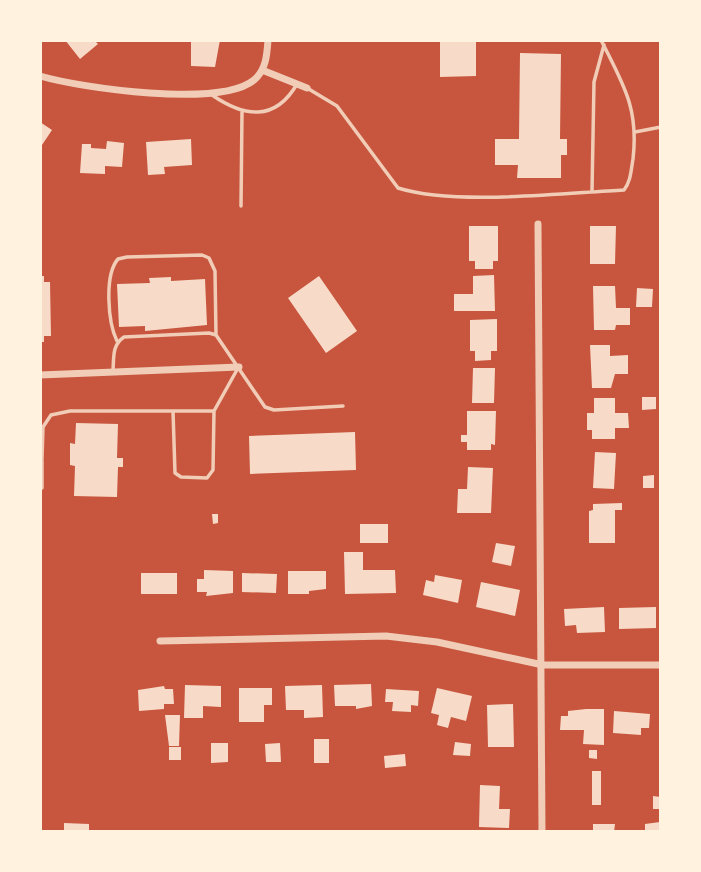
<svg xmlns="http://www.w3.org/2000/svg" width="701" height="872" font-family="Manrope,sans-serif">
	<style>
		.building { fill: #f7dbc8 }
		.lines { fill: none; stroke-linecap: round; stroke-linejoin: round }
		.service { stroke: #f1ccb7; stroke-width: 3.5 }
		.minor { stroke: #f1ccb7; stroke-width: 7 }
	</style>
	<rect width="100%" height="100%" fill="#c8553d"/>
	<path class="building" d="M65 40H94L98 44 80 59Z
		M198 40H220L215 67 191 66V41Z
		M440 40H476V76L440 77Z
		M520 53 561 54 560 139H567V155H561V178H517L518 165H495V139H519Z
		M40 122 52 130 40 148Z
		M191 139 192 165 164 167 165 174 148 175 146 142Z
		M107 141 124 143 122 167 105 166V174L80 173 82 144H91V148L106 149Z
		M469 226H498V261H493V269H475V261H469Z
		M590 226H616L615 264H590Z
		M494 275 495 311H454V294H473V276Z
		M40 276H44V282H50L51 336H44V342H40Z
		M319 276 357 331 326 353 288 298Z
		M171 277V281L205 279 207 325 145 331V326L119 327 117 284 150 283 149 278Z
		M593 286H615L616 308H630V325H616L615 330H594Z
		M637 288 653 289 652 307H636Z
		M497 319V351H491V360L475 361V351H470V320Z
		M590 345H610V356L628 355V374H615L611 388H592Z
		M473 368H495L494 403H472Z
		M642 397H656V409L642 410Z
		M594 398H615V413H628L629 428H615V439H592V430H587V413H594Z
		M467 411H496L495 445 491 444V450H467V442H461V435H467Z
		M76 423 118 424 117 458H123V467H118L117 497 74 496 75 466 70 465V443L75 444Z
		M355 432 356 470 250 474 249 436Z
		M595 452 616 453 614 489 593 488Z
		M468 467 493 468 491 513H457L458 489H467Z
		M654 475V488H643V476Z
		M622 503V510H615V543H589V511L593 510V504Z
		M212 514H218V523L213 524Z
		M360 524H388V543H360Z
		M496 543 515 546 511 566 492 562Z
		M344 552H363V570H395L396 593 345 594Z
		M204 570 233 571V593L206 596 207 592H197V579H204Z
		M288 571H326V589L309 591V594H288Z
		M141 573H177V594H141Z
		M242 573 277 574 276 593 242 592Z
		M435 575 462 580 458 603 423 595 426 580 434 582Z
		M481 582 520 590 515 616 476 607Z
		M604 607 605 632 577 633 576 625 565 626 564 609Z
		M656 607V628L619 629V608Z
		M371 684 372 706 356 709V706H335L334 685Z
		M185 685 221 686V707L203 706V718H184Z
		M322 685 323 717 304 718V710H286L285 686Z
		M164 686 165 689H173L174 704H164V709L139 711 138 690Z
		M239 688H272V705H264V722H239Z
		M437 688 472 696 466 721 451 717 448 728 437 725 439 715 431 713Z
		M386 689 419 691 418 706 411 705V712L392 711 393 702H385Z
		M513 704 514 747H488L487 705Z
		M586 709H604V745L583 744 584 730H560L561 716H568V711Z
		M614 711 650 714 649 728H641V735L613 733Z
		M165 715H180L179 746H169Z
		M314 739H329V763H314Z
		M455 742 471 744 470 756 453 755Z
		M211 743H228V762L211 763Z
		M280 743 281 762H266L265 744Z
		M169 747H181V760H169Z
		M589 750H597V759L589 758Z
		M405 754 406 766 385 768 384 756Z
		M592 771H601V805H592Z
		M480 785 500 786 499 809H510L509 828 479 827Z
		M653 796 661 797V809H653Z
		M660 822 661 832H645V824Z
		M64 823 89 824V832H64Z
		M593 824H615L614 832H593Z"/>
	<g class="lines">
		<path class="service" d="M307 88 337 106 398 188C455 206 563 193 624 190 631 181 631 170 633 159 639 108 623 84 601 40
			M212 95C244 117 275 122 297 84
			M635 132 661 127
			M592 191 594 82 604 45
			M241 206 242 112
			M117 341C108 323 104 275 118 259L127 257 202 255 209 258 215 271 216 335
			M113 370C114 357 112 345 124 337L209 333 216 335 265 407 274 410 343 406
			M173 411 175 473 181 477 207 478 213 470 214 411
			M42 459 43 427 51 415 70 411H214L238 368
			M42 460V488"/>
		<path class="minor" d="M262 70 307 88
			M40 76C81 88 220 108 254 80 266 70 267 55 268 40
			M538 224 542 832
			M40 375 239 367
			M160 641 386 636 437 642 543 665H661"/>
	</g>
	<rect width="701" height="872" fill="none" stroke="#fff3e0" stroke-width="84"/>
</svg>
